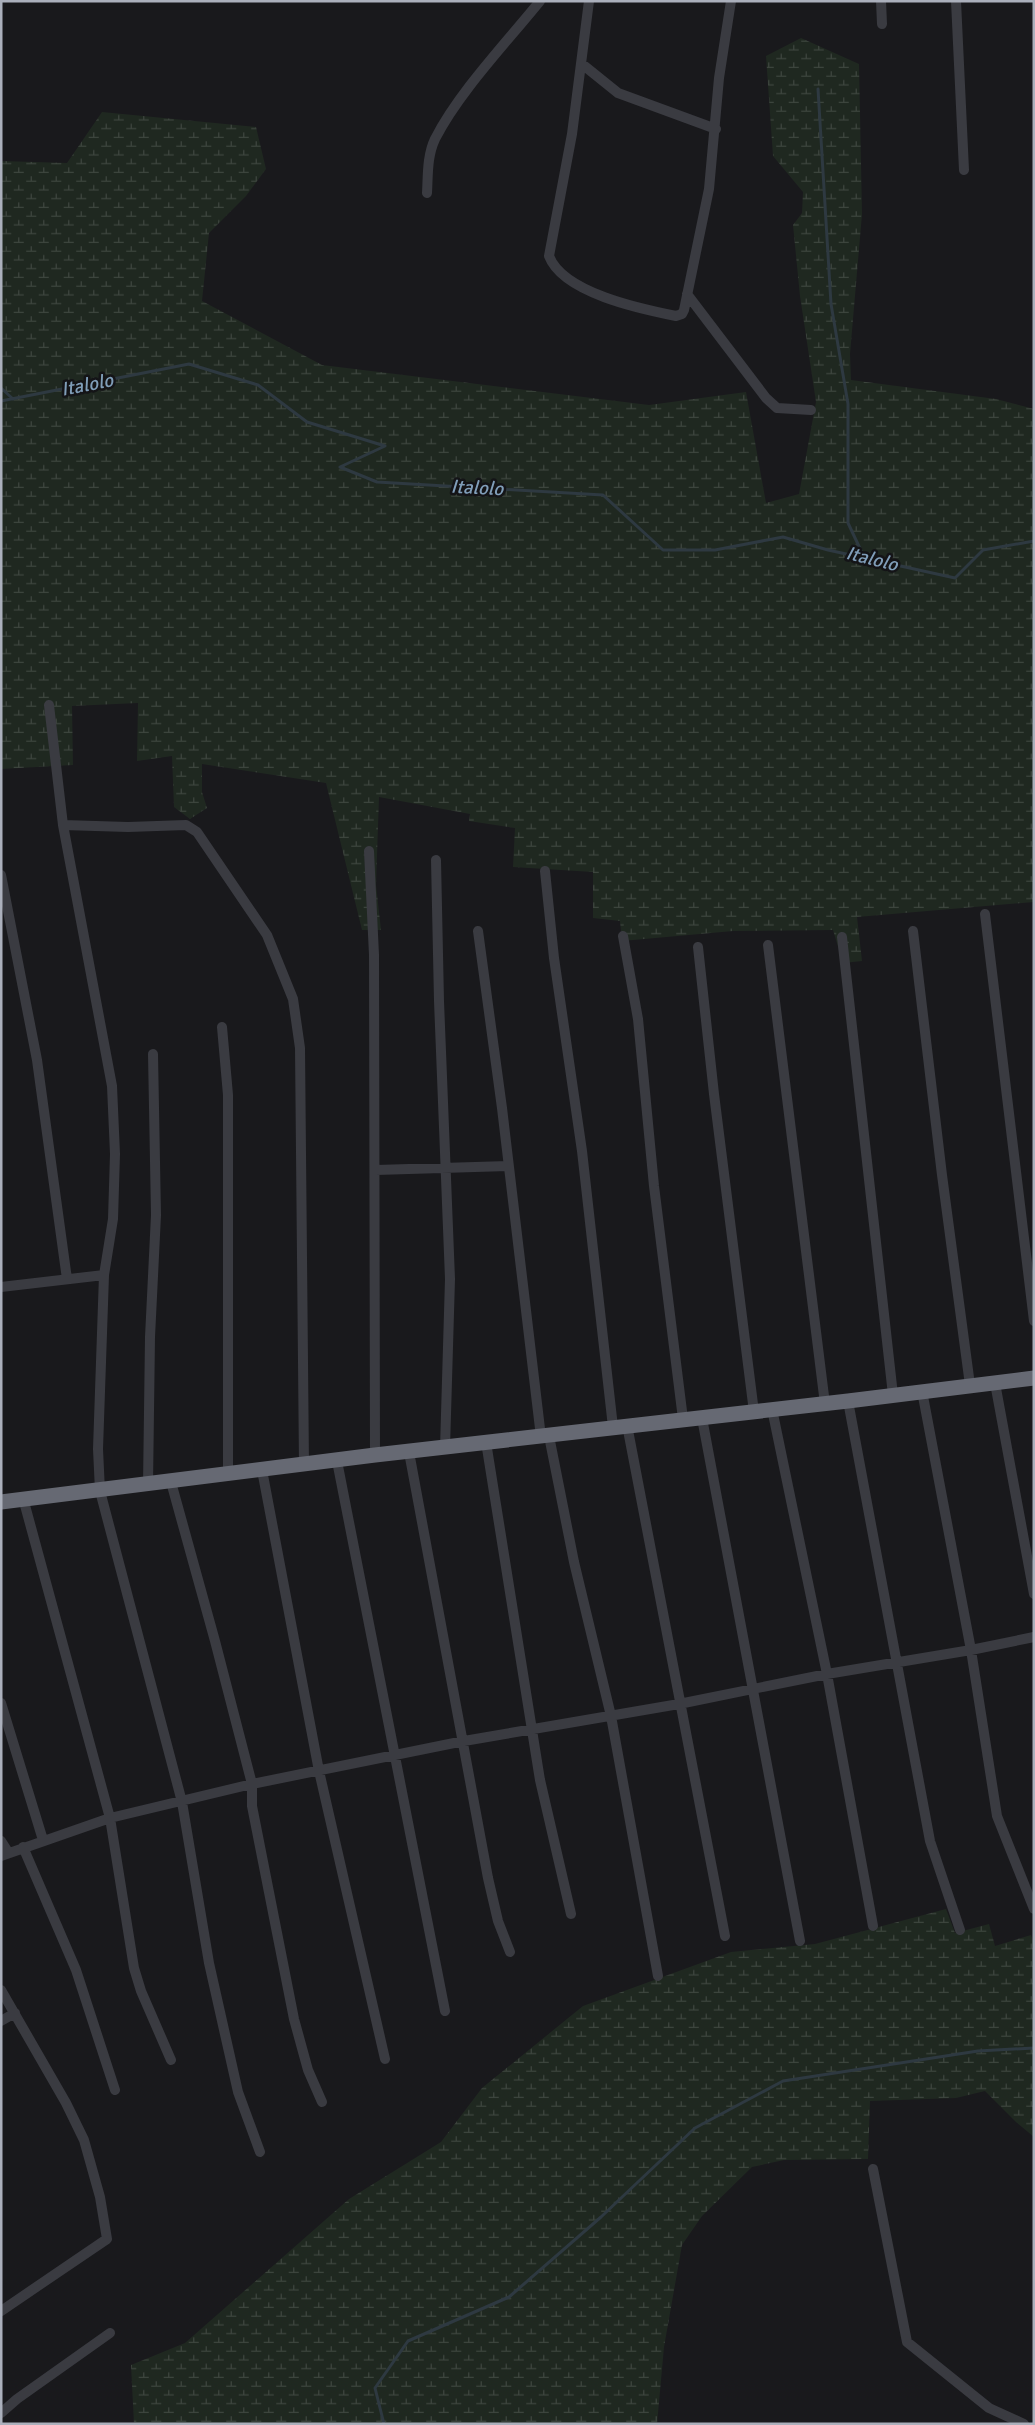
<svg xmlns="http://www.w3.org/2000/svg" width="1035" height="2425" font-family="Signika,sans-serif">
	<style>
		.wetland { fill: url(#wetland-marsh) }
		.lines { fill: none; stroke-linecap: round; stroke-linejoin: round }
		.stream { stroke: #2e3941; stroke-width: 3 }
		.minor { stroke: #3a3b41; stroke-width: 10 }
		.highway { stroke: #666973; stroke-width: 15 }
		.labels { text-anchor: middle; stroke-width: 5; stroke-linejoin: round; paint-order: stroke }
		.water-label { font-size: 19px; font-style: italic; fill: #809eb9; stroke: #141417 }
	</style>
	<defs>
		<pattern id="wetland-marsh" width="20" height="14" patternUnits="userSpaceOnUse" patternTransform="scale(1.25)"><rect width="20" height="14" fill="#1f2820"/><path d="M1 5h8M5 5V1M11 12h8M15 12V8" fill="none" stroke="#3d453e"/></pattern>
	</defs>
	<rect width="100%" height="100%" fill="#19191c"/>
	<path class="wetland" d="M801 38 859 64 862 214 850 354 851 380 996 399 1034 409V902L857 917 862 961 843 963 833 930 733 931 622 941 620 921 593 918V872L513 867 515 828 469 821 470 814 379 797 376 885 381 930H362L326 783 202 764V792L207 808 190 819 174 807 172 756 137 761 138 703 72 706 73 765 1 769V161L67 163 102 112 256 127 266 169 246 196 209 233 202 301 322 365 649 405 746 392 766 503 799 494 816 402 800 296 793 225 802 213 803 192 773 156 766 56Z
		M946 1909 955 1933 989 1924 995 1946 1031 1935 1034 1943V2137L1016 2122 985 2091 956 2098 870 2101 868 2159 784 2160 752 2167 702 2216 682 2245 664 2347 657 2424H134L131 2365 185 2343 349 2199 441 2142 482 2088 583 2006 731 1952 815 1944Z"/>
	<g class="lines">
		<path class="stream" d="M818 89 831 304 848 404V523L864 557
			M1 388 13 399
			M1 401 189 364 258 385 307 422 385 446 340 467 377 482 603 495 663 550H715L783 537 828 550 955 578 983 550 1034 541
			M384 2424 375 2388 408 2341 509 2297 601 2217 695 2128 783 2081 978 2051 1034 2048"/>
		<path class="minor" d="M589 1 572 134 549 256C563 293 641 309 676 316L682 314 684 310 709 189 719 78 731 1
			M881 1 882 24
			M956 1 964 170
			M582 64 618 93 716 129
			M427 193C428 175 427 156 435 139 459 92 506 43 540 1
			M687 294 766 398 777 408 811 410
			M49 705 63 825 112 1086 115 1154 113 1219 104 1275 98 1449 100 1491 182 1802 209 1963 238 2092 260 2152
			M63 825 128 827 186 825 197 832 267 935 293 999 300 1048 304 1466
			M369 851 374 955 375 1455
			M436 860 439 1001 450 1279 445 1448
			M545 871 554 958 582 1151 613 1427
			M1 875 37 1060 67 1279
			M985 914 1034 1321
			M478 931 502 1108 541 1437
			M913 931 942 1175 970 1385
			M623 936 638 1019 654 1186 683 1419
			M842 937 893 1395
			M768 945 825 1404
			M698 947 714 1094 754 1412
			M222 1027 228 1095V1474
			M376 1170 508 1166
			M1 1287 104 1275
			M995 1383 1034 1594
			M922 1391 971 1650 997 1816 1034 1909
			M848 1401 930 1841 960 1930
			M772 1409 827 1674 873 1926
			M702 1418 800 1941
			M627 1425 725 1936
			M549 1436 574 1562 611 1716 658 1976
			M486 1442 540 1780 571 1914
			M409 1452 488 1878 498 1921 510 1952
			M337 1461 445 2011
			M262 1470 319 1771 385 2059
			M171 1482 215 1641 252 1784V1806L294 2019 308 2070 322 2102
			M148 1485 150 1337 156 1215 153 1054
			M23 1498 110 1818 134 1968 141 1991 171 2060
			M1 1703 43 1840
			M1 1841 8 1852
			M23 1847 76 1970 115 2090
			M1 1856 110 1818 252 1784 464 1741 679 1704 827 1674 971 1650 1034 1637
			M1 1990 66 2103 84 2140 100 2197 107 2239 1 2311
			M1 2021 15 2013
			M873 2169 907 2342 989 2408 1024 2424
			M1 2413 17 2399 110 2333"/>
		<path class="highway" d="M1 1502 375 1455 848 1401 1034 1378"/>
	</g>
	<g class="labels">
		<g class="water-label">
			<text transform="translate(87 384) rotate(-11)" y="7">Italolo</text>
			<text transform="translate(477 487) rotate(3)" y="7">Italolo</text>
			<text transform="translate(872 558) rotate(14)" y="7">Italolo</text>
		</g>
	</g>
	<rect width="1035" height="2425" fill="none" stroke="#abb0bc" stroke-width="5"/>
</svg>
